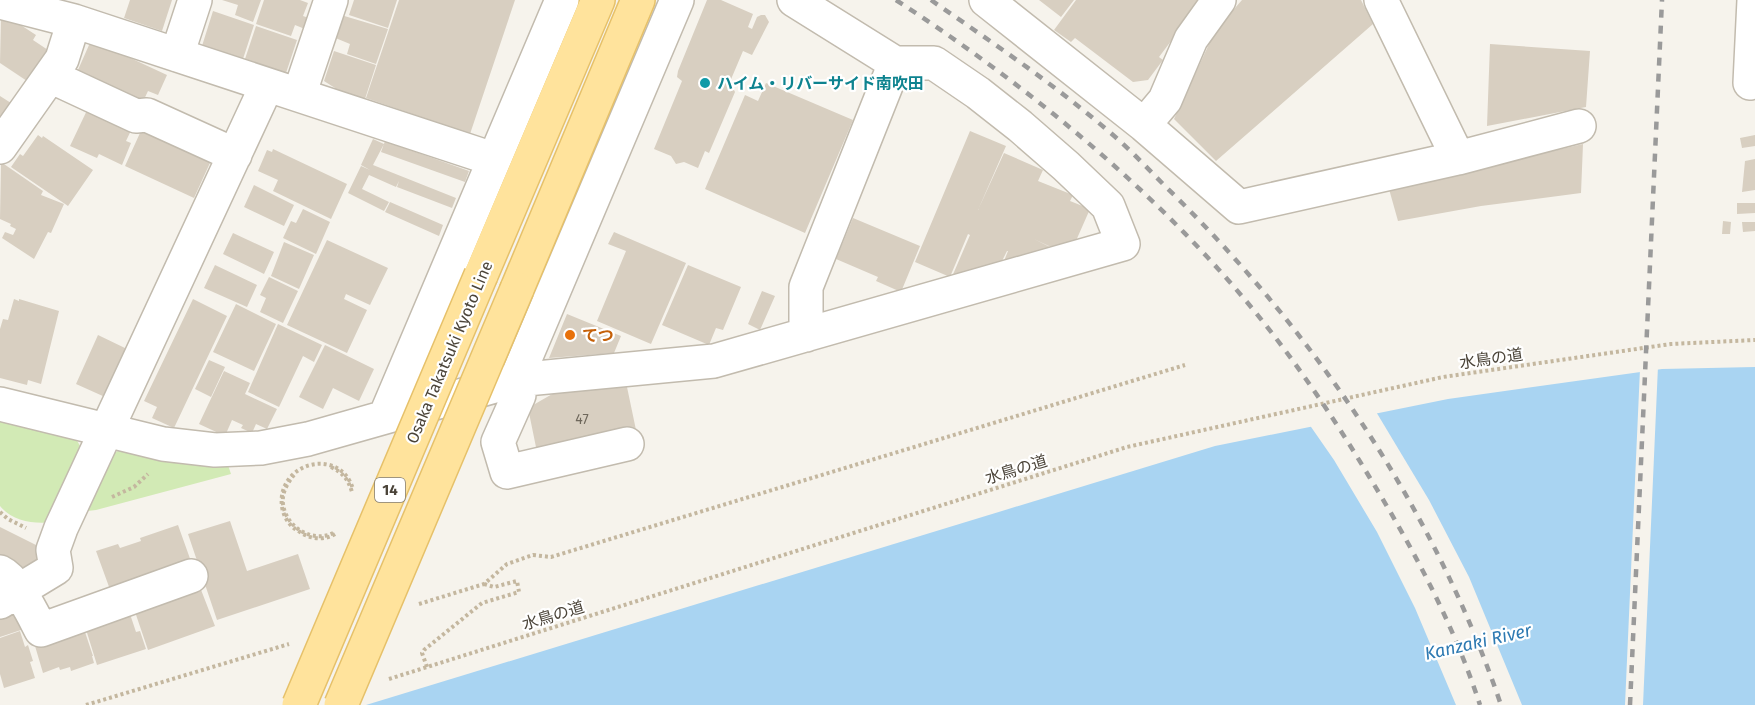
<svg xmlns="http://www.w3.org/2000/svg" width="1755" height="705" font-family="'Fira Sans','Noto Sans JP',sans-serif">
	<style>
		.green { fill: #d2eab5 }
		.water { fill: #a9d4f2 }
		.pier { fill: #f6f3ec }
		.building { fill: #d8cfc1 }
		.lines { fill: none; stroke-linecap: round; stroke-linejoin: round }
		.minor-casing { stroke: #c2bbae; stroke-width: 36 }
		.major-casing { stroke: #e6c16a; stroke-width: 36 }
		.path { stroke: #c4b79f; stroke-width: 4; stroke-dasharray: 3 3; stroke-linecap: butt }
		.minor { stroke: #fff; stroke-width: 33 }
		.major { stroke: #ffe39c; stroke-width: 33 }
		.rail { stroke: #9a9a9a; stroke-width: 4.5; stroke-dasharray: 8 8; stroke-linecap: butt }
		.major-bridge-casing { stroke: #e6c16a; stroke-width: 36; stroke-linecap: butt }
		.path-bridge { stroke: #c4b79f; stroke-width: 4; stroke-dasharray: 3 3; stroke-linecap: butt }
		.major-bridge { stroke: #ffe39c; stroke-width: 33 }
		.culture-dot { fill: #0f9aa8; stroke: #fff; stroke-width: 2 }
		.food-dot { fill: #e8710a; stroke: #fff; stroke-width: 2 }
		.labels { text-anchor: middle; stroke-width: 4.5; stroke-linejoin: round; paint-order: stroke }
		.number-label { font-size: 14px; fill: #6e675b }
		.shield { fill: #fff; stroke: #817c74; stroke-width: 1.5 }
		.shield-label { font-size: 15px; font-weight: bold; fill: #4b4439 }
		.culture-label { font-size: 16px; font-weight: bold; fill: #0d838f; stroke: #fff; text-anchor: start }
		.food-label { font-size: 16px; font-weight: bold; fill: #c56008; stroke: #fff; text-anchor: start }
		.street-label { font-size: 16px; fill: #4b4439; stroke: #fff }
		.water-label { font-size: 18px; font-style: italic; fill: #2e7ab2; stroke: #fff }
	</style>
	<rect width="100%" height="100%" fill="#f6f3ec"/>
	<path class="green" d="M0 418 75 437 84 453 54 522C34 524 13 522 0 506Z
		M122 449 228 465 231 474 96 510 79 512 104 458Z"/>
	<path class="water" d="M1755 367V705H366L1215 446 1448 399 1662 369Z"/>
	<path class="pier" d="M1658 366 1643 705H1625L1640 369Z
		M1375 410 1429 500 1469 577 1522 705H1456L1415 608 1377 532 1334 460 1309 424Z"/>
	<path class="building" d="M130 0H172L162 31 124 18Z
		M222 0H261L253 22 235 15 238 5Z
		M264 0H300L308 3 303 16 309 18 305 29 295 25 291 36 256 24Z
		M354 0H397L388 28 349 15Z
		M399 0H515L470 134 366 98Z
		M707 0H721L753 14 748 27 752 29 757 17 761 15H765L769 22 752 55 743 51 729 84 732 86 735 92 709 153 705 151 698 168 684 162 676 164 671 156 654 149 682 81 677 77 678 71Z
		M1039 0H1074L1061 17Z
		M1076 0H1202L1159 57 1163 60 1148 80 1133 82 1075 38 1071 42 1054 30Z
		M1242 0H1361L1373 24 1216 161 1174 119 1210 42 1228 16Z
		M213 11 254 25 243 59 202 46Z
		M341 15 388 29 376 64 347 54 350 44 333 37Z
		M1 17 10 23 13 20 36 35 33 40 48 50 27 81 0 63Z
		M256 26 297 40 286 73 245 59Z
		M98 43 167 75 158 95 148 91 139 110 74 79 89 45Z
		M1490 44 1590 51 1586 107 1487 126Z
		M334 51 376 65 365 99 335 89V88L324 81Z
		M766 83 853 120 805 233 705 189 745 95 758 101Z
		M0 96 11 103 0 120Z
		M90 104 135 122 126 141 131 143 122 165 99 154 97 158 70 146Z
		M145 122 214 154 194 198 125 166Z
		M970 131 1006 146 978 210 1004 153 1043 170 1038 181 1073 195 1070 201 1090 209 1075 243 1049 252 1051 247 1034 239 1050 247 1047 251 1002 266 1008 251H1007L1001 263 951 279 970 235 968 234 950 277 915 262Z
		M38 135 42 138 43 136 93 170 68 206 11 167 20 154 23 156Z
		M1755 135V146L1742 148 1740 138Z
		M373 139 384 144 373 165 456 198 452 208 397 187 399 181 396 187 369 175 362 189 389 202 384 211 348 193 361 166 370 170 361 165Z
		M385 141 469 171 465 182 381 152Z
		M1583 144 1581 193 1481 206 1398 221 1389 189Z
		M273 149 347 184 331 219 273 191 278 180 258 171 267 150 272 152Z
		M1755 159V190L1742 192 1745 161Z
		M1 162 43 191 41 195 64 204 51 233 48 232 34 259 2 238 5 232 13 235 16 229 10 226 11 224 0 219Z
		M254 185 294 205 284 226 244 207Z
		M390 202 443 225 439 236 385 212Z
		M1737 203H1755V213L1737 214Z
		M303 209 330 222 316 254 283 238 291 221 296 223Z
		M853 218 920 246 901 292 876 281 878 277 836 259Z
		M1723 221 1731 222 1730 234H1722Z
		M1742 222H1755V231L1743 232Z
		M614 232 686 263 651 344 597 321 626 251 608 244Z
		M233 233 274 252 264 274 223 254Z
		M327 240 388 268 370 305 346 294 344 299 367 310 347 353 287 325Z
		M284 242 314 255 299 289 271 276Z
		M215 265 257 285 247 307 204 288Z
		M688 265 741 287 723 330 716 328 709 345 662 325Z
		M269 277 298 291 283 323 260 312 266 298 260 295Z
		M762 291 775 296 760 330 748 324Z
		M14 299 19 301V299L59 311 41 384 28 380 27 385 0 378V329L3 319 8 320Z
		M193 299 227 316 174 428 152 418 157 407 144 401Z
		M236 304 276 324 254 371 213 352Z
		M567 314 621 336 614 353 549 358Z
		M278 324 322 345 314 362 303 356 279 407 248 392Z
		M98 335 127 349 105 397 76 384Z
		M325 345 374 369 359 401 333 388 323 409 299 397Z
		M209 360 225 367 211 397 195 389Z
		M224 371 250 383 245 394 277 409 267 429 256 424 252 433 241 428 243 425 232 420 225 436 199 424Z
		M627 387 636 430 537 452 528 408 554 393Z
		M230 521 247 571 298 554 310 589 217 620 188 534Z
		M178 525 193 567 112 595 96 551 118 544 120 548 141 541 140 538Z
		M0 527 46 550 27 577 0 563Z
		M198 582 215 626 148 650 133 606Z
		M20 605 27 628 0 637V611Z
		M128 608 136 632 140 631 146 649 97 665 84 623Z
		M84 629 93 656H92L94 663 71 671 70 667 60 670 59 667 43 673 35 646Z
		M20 631 25 647 28 645 33 661 30 662 35 678 4 688 0 674V638Z"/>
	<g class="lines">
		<defs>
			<path id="minor" d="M986 0 1144 125 1239 207 1458 158 1579 126
				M1381 0 1458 158
				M1754 0 1750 83 1755 82
				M0 2 74 21 493 159
				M177 55 195 0
				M50 76 136 116 147 115 235 155
				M299 95 331 0
				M1144 125 1165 100 1191 39 1219 0
				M0 147 62 59 74 21
				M806 335V287L895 63
				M0 404 163 444 215 450 261 448 308 439 516 380 714 361 1123 244 1108 206 1066 166 1020 126 978 93 934 63H895L794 0
				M385 417 562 0
				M627 444 507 472 498 442 519 395 516 380 677 0
				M0 572C17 580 32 613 41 630L191 576
				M0 602 56 568 53 550 61 528 267 85"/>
			<path id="major" d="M481 275 598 0
				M517 289 638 0"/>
		</defs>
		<use href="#minor" class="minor-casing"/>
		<use href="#major" class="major-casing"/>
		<path class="path" d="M331 467C343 473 348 479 352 492
			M294 475C289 481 284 489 283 497 280 523 311 546 335 532
			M112 497 134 487 148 474
			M0 512 8 519 26 528
			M419 604 484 584 507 564 533 555 551 557 1185 365
			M427 667 422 653 424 650 482 603 519 592 517 581 494 587 484 584
			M389 679 1127 447 1443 377 1671 344 1755 340
			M86 705 289 644"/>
		<use href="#minor" class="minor"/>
		<use href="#major" class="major"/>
		<path class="rail" d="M896 0C1017 79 1132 171 1228 280 1282 341 1328 408 1370 478 1414 550 1454 625 1480 705
			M931 0C990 41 1051 82 1106 129 1128 147 1147 168 1166 187 1314 331 1435 510 1501 705
			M1630 705 1662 0"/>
		<defs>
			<path id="major-bridge" d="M299 705 481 275
				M341 705 517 289"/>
		</defs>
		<use href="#major-bridge" class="major-bridge-casing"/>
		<path class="path-bridge" d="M335 534C324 541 310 539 300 532 290 527 284 518 282 507 276 462 340 446 353 489"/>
		<use href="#major-bridge" class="major-bridge"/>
	</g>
	<circle class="culture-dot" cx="705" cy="83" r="6"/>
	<circle class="food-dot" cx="570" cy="335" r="6"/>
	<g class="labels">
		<g class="number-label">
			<text x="582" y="424">47</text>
		</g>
		<rect class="shield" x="375" y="478" width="30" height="24" rx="4.5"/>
		<g class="shield-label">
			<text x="390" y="495">14</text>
		</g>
		<g class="culture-label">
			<text x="717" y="89">ハイム・リバーサイド南吹田</text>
		</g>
		<g class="food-label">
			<text x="582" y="341">てつ</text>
		</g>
		<g class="street-label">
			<text transform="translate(449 352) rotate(-67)" y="6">Osaka Takatsuki Kyoto Line</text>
			<text transform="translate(1491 358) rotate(-8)" y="6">水鳥の道</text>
			<text transform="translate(1016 469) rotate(-17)" y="6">水鳥の道</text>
			<text transform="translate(553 615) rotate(-17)" y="6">水鳥の道</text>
		</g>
		<g class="water-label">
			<text transform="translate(1478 642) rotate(-13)" y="6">Kanzaki River</text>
		</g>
	</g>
</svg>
